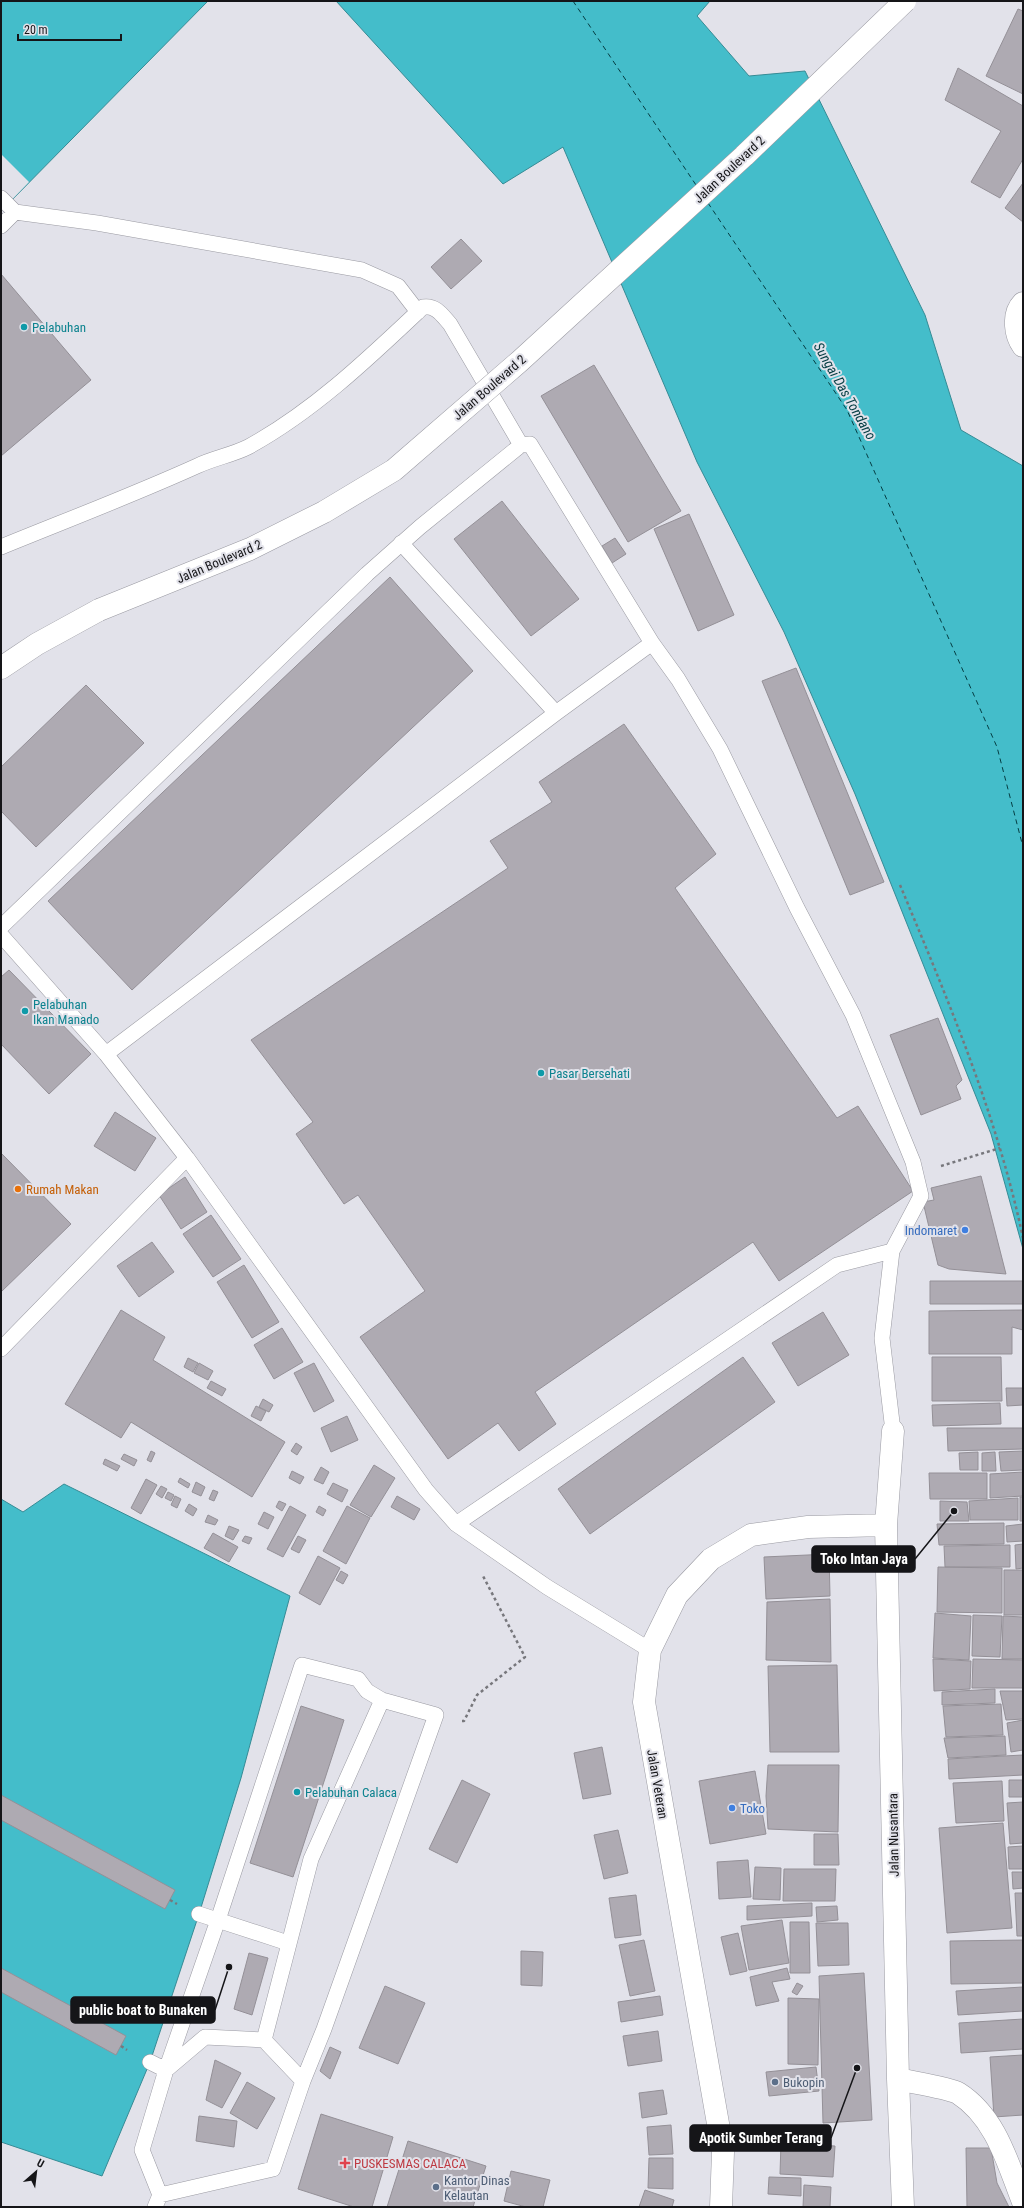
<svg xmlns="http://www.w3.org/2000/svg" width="1024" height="2208" font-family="'Roboto Condensed',sans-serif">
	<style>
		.water { fill: #44bdca; stroke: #368b95 }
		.pier { fill: #e2e2ea }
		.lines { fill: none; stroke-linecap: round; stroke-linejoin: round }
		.ferry { stroke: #043d43; stroke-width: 1; stroke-dasharray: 5 4; stroke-linecap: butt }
		.building { fill: #aeaab2; stroke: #949097 }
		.lane-casing { stroke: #9a9aa2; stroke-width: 16 }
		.street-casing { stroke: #9a9aa2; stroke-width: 23 }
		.secondary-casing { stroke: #9a9aa2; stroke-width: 23 }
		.path { stroke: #77777c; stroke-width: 2.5; stroke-dasharray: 3 3; stroke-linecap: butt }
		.lane { stroke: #fff; stroke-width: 15 }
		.street { stroke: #fff; stroke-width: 22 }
		.secondary { stroke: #fff; stroke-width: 22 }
		.secondary-bridge-casing { stroke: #9a9aa2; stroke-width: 23; stroke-linecap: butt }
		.secondary-bridge { stroke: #fff; stroke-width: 22 }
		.culture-dot { fill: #0f9aa8; stroke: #e2e2ea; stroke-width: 1.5 }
		.food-dot { fill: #e8710a; stroke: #e2e2ea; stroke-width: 1.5 }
		.shop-dot { fill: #3f7fe0; stroke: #e2e2ea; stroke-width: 1.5 }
		.service-dot { fill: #5c6f8a; stroke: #e2e2ea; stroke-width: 1.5 }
		.health-dot { fill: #e0444e; stroke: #e2e2ea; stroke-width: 1.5 }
		.labels { text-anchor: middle; stroke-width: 4; stroke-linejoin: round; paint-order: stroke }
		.street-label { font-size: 13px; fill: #151518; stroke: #e2e2ea }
		.culture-label { font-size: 13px; fill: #0d838f; stroke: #e2e2ea; text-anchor: start }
		.food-label { font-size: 13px; fill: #c56008; stroke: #e2e2ea; text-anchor: start }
		.shop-label { font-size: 13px; fill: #366cbe; stroke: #e2e2ea; text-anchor: end }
		.service-label { font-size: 13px; fill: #4e5e75; stroke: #e2e2ea; text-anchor: start }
		.health-label { font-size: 13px; fill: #be3a42; stroke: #e2e2ea; text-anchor: start }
		.water-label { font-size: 14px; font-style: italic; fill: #043d43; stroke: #e2e2ea }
		.leader { fill: none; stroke: #151518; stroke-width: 1.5 }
		.callout-dot { fill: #151518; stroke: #e2e2ea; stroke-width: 1.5 }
		.callout { fill: #151518; stroke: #151518; stroke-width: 1.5 }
		.callout-label { font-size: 14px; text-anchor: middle; font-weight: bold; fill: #fff }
	</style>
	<rect width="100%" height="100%" fill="#e2e2ea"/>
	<path class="water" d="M1 1H208L1 211Z
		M336 1H710L697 16 749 76 805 71 925 315 961 430 1023 466V1249L991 1134 855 794 784 632 697 462 563 147 503 184Z
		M64 1484 290 1596 241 1778 199 1914 150 2062 102 2176 1 2142V1499L23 1512Z"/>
	<path class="pier" d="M1 154 29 182 1 211Z"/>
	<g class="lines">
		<path class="ferry" d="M573 1 696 185
			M708 203 847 410 997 747 1023 847
			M1022 1232 1023 1230"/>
	</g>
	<path class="building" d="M1018 9 1023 11V94L986 76Z
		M958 68 1023 106V159L1000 198 971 182 1001 131 945 100Z
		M1023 183V222L1005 208Z
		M461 239 482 261 451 289 431 267Z
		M1 274 91 380 1 456Z
		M594 365 681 511 628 542 541 396Z
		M502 501 579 599 531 636 454 539Z
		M689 514 734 615 698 631 654 529Z
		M615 538 626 554 612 563 602 546Z
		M390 577 473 671 132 990 48 901Z
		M796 668 884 882 850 895 762 681Z
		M86 685 144 743 36 847 1 811V767Z
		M624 724 716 854 675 888 837 1118 858 1106 913 1191 779 1281 753 1242 535 1392 556 1424 519 1451 498 1423 448 1459 360 1337 425 1291 358 1195 344 1204 296 1134 313 1122 251 1040 508 868 490 841 552 802 539 782Z
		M9 970 91 1054 49 1094 1 1044V977Z
		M938 1018 962 1080 956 1086 961 1099 921 1115 890 1035Z
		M115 1112 156 1138 135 1171 94 1146Z
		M1 1153 71 1224 1 1292Z
		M981 1176 1006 1274 949 1269 938 1265 923 1202 934 1200 931 1188Z
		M185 1177 207 1212 181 1229 159 1195Z
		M211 1215 241 1259 213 1277 183 1234Z
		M152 1242 174 1272 139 1297 117 1266Z
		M244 1265 279 1322 252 1338 217 1282Z
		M930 1281H1023V1304H930Z
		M121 1310 165 1337 153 1360 285 1442 252 1497 131 1422 121 1438 65 1404Z
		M1023 1310V1330L1012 1327V1354H929V1311Z
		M823 1312 849 1355 798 1386 772 1343Z
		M282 1328 303 1362 274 1379 254 1345Z
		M743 1357 775 1402 590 1534 558 1489Z
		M932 1357H1001L1002 1401H932Z
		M188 1358 198 1363 193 1372 184 1367Z
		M199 1363 213 1371 208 1380 194 1373Z
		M314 1363 334 1401 314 1412 294 1373Z
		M211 1381 226 1389 222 1396 207 1388Z
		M1006 1388H1023V1405L1007 1406Z
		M263 1399 273 1405 269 1412 259 1407Z
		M1000 1403 1001 1424 933 1426 932 1405Z
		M256 1406 266 1411 261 1421 251 1416Z
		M347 1416 358 1440 331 1452 321 1428Z
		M947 1428H1023V1449L948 1451Z
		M296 1443 302 1447 297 1455 291 1451Z
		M151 1451 155 1453 151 1462 147 1460Z
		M1023 1451V1470L1001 1471 999 1452Z
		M978 1452V1470H960L959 1453Z
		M995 1452 996 1471H982V1453Z
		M124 1454 137 1460 134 1466 121 1459Z
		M105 1459 120 1466 117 1471 103 1464Z
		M374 1465 395 1478 371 1517 350 1505Z
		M321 1467 329 1472 323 1484 314 1480Z
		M292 1471 304 1477 300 1484 289 1478Z
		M1023 1472V1496L990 1498V1474Z
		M929 1473H987V1499H930Z
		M180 1478 190 1484 188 1488 178 1482Z
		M146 1479 157 1485 141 1514 131 1508Z
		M196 1482 205 1487 201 1496 192 1492Z
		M333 1483 348 1490 342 1502 327 1494Z
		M161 1486 167 1489 162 1498 156 1494Z
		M213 1490 218 1492 214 1501 209 1499Z
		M168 1492 174 1495 171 1501 165 1498Z
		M175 1496 181 1499 177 1508 171 1505Z
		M397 1496 420 1509 414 1520 391 1507Z
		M1020 1497H1023V1521H1020Z
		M1018 1498V1520H970L969 1501Z
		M279 1501 286 1504 282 1511 276 1507Z
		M940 1501 967 1502 969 1521H940Z
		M189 1504 197 1509 193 1516 185 1511Z
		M290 1506 306 1515 283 1557 267 1549Z
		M319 1506 326 1510 323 1516 316 1512Z
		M347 1506 370 1518 346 1564 323 1551Z
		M264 1512 274 1517 268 1529 258 1524Z
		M208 1515 218 1520 215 1525 205 1522Z
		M1004 1523V1544L939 1545 937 1524Z
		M1023 1524V1541L1007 1542 1006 1526Z
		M229 1526 239 1530 233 1540 225 1536Z
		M213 1533 238 1547 229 1562 204 1548Z
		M245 1536 252 1538 249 1544 242 1541Z
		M298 1536 306 1540 299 1553 291 1549Z
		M1023 1544V1568L1016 1569 1015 1545Z
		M1010 1545V1567H945L944 1546Z
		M829 1554 830 1596 766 1599 764 1557Z
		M318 1556 340 1568 320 1605 299 1593Z
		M938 1567 1002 1568V1613L937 1612Z
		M1004 1570H1023V1615H1004Z
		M341 1571 348 1575 343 1584 336 1580Z
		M830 1599 831 1662 766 1660 767 1602Z
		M935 1613 971 1616 969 1660 933 1658Z
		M973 1615 1002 1616 1000 1657 972 1656Z
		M1003 1616 1023 1617V1659H1002Z
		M933 1659 971 1661 970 1689 934 1691Z
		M973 1659 1023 1660V1688H972Z
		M837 1665 839 1752H770L768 1666Z
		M995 1689V1703L942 1705V1692Z
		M1000 1691H1023V1719L1006 1720Z
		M1001 1704 1003 1735 946 1737 943 1706Z
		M301 1706 344 1720 293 1877 250 1863Z
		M1023 1720V1750L1011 1752 1007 1723Z
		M1005 1736 1006 1755 948 1758 944 1738Z
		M602 1747 611 1794 583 1799 574 1753Z
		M1023 1755V1775L949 1779 948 1759Z
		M768 1765H839L838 1832 768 1829 766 1796Z
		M755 1771 766 1834 710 1844 699 1781Z
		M462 1780 490 1794 457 1863 429 1849Z
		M1009 1780H1023V1797H1009Z
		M1002 1781 1004 1821 956 1823 953 1783Z
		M1 1795 175 1890 165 1909 1 1820Z
		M1023 1802V1843L1010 1844 1007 1803Z
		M1003 1823 1012 1928 947 1933 939 1828Z
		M618 1830 628 1873 604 1879 594 1835Z
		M814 1834H838L839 1865H814Z
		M1023 1846V1869H1009L1008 1847Z
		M748 1860 751 1897 719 1899 717 1862Z
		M755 1867 781 1868 780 1900 753 1899Z
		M784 1869H836L835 1901H783Z
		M1012 1872H1023V1888L1013 1889Z
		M1015 1893H1023V1936H1017Z
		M636 1895 641 1935 615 1938 609 1898Z
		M812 1903V1916L747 1920V1906Z
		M837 1906 838 1920 817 1922 816 1907Z
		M782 1920 789 1963 749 1970 741 1926Z
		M790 1922H809L810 1973H790Z
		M816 1923H848L849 1965 818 1966Z
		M738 1933 747 1971 730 1975 721 1937Z
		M644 1940 655 1991 630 1996 619 1945Z
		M1023 1940V1983L951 1984 950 1941Z
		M521 1951 543 1952 542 1986 521 1985Z
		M249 1953 268 1958 252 2015 234 2009Z
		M1 1968 126 2036 116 2055 1 1992Z
		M787 1968 790 1979 772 1982 779 2001 756 2006 750 1977Z
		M864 1973 872 2120 823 2123 819 1976Z
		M797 1983 803 1986 797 1995 792 1992Z
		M385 1986 425 2003 398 2064 359 2048Z
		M1023 1987V2011L958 2015 956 1991Z
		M660 1996 663 2015 621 2022 618 2002Z
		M788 1998 819 1999 818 2065 788 2064Z
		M1023 2019V2049L961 2053 959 2023Z
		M658 2031 662 2061 628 2066 623 2036Z
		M330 2047 341 2052 330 2079 320 2071Z
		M1023 2055V2115L994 2117 990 2057Z
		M215 2060 241 2073 222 2108 206 2100Z
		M816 2067 819 2091 769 2096 766 2072Z
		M247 2082 275 2098 257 2129 230 2113Z
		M663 2090 667 2114 642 2118 639 2093Z
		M321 2114 393 2137 372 2207H354L298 2189Z
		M199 2116 237 2121 234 2147 196 2141Z
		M671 2125 673 2154 649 2155 647 2127Z
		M408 2141 486 2166 473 2207H387Z
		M781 2143 835 2146 833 2177 780 2174Z
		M966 2148H991L997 2183 1009 2207H967Z
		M649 2158H673V2189L648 2188Z
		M511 2171 550 2180 543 2207H526L504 2201Z
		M769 2177 801 2178V2196L768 2194Z
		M804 2185 831 2187 830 2207H803Z
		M645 2190 674 2200 672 2207H639Z"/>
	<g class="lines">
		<defs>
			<path id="lane" d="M1 198 15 212
				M1 226 15 212 97 223 362 270 398 286 418 312
				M401 543 556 713
				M1 547C67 520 133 495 197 466 214 458 232 455 248 447 314 411 370 357 423 307 436 305 442 315 450 324L521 445
				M1 927 367 574 420 527 521 445 530 444 652 643 678 679 720 749 797 908 853 1015 913 1162 921 1196 892 1251 882 1338 893 1431
				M1 935 106 1054 187 1158 426 1490 456 1524 547 1587 650 1650
				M106 1054 556 713 652 643
				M1 1349 187 1158
				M456 1524 837 1265 892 1251
				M199 1914 288 1943
				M150 2062 166 2070 205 2037 264 2040
				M303 2081 324 2029 436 1715 382 1700
				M155 2207 160 2195 273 2169 303 2081 264 2040 311 1859 382 1700 367 1691 358 1679 302 1665 218 1920 166 2070 142 2150 160 2195"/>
			<path id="street" d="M1023 303C1012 314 1015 335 1023 346
				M893 1431 886 1525 898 2079 903 2207
				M898 2079C910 2082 949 2088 958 2093 996 2117 1008 2164 1023 2202
				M721 2207 723 2152 644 1702 650 1650 677 1595 711 1559 751 1535 808 1527 886 1525"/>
			<path id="secondary" d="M1 668 37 644 99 610"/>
		</defs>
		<use href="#lane" class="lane-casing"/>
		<use href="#street" class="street-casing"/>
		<use href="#secondary" class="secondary-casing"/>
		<path class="path" d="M900 885C948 1000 997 1115 1023 1238
			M941 1166 1000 1148
			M462 1721H464L477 1695 525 1657 482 1574
			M170 1900 177 1904
			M121 2046 127 2050"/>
		<use href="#lane" class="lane"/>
		<use href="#street" class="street"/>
		<use href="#secondary" class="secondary"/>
		<defs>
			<path id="secondary-bridge" d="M99 610 250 549 324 512 394 470 520 361 744 156 905 1"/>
		</defs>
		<use href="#secondary-bridge" class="secondary-bridge-casing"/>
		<use href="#secondary-bridge" class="secondary-bridge"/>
	</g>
	<g class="culture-dot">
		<circle cx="24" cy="327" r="4"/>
		<circle cx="25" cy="1011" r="4"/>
		<circle cx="541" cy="1073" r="4"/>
		<circle cx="297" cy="1792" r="4"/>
	</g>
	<circle class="food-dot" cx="18" cy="1189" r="4"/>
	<g class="shop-dot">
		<circle cx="965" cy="1230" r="4"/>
		<circle cx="732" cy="1808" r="4"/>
	</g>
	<g class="service-dot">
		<circle cx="775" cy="2082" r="4"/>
		<circle cx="436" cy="2187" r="4"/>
	</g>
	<path class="health-dot" d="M343 2157h4v4h4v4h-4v4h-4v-4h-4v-4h4z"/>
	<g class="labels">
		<g class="street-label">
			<text transform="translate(729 169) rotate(-43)" y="5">Jalan Boulevard 2</text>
			<text transform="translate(489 387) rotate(-41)" y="5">Jalan Boulevard 2</text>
			<text transform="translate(219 561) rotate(-23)" y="5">Jalan Boulevard 2</text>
			<text transform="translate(658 1784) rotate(80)" y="5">Jalan Veteran</text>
			<text transform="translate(893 1835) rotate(-91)" y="5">Jalan Nusantara</text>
		</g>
		<g class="culture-label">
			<text x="32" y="332">Pelabuhan</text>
			<text x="33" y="1009">Pelabuhan<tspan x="33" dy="15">Ikan Manado</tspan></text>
			<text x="549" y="1078">Pasar Bersehati</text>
			<text x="305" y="1797">Pelabuhan Calaca</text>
		</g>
		<g class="food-label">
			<text x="26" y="1194">Rumah Makan</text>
		</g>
		<g class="shop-label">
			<text x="957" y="1235">Indomaret</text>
			<text x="740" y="1813" text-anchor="start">Toko</text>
		</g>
		<g class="service-label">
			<text x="783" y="2087">Bukopin</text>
			<text x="444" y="2185">Kantor Dinas<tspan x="444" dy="15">Kelautan</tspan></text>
		</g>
		<g class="health-label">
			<text x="354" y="2168">PUSKESMAS CALACA</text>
		</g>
		<g class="water-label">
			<text transform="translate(845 391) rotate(60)" y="5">Sungai Das Tondano</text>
		</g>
	</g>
	<path class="leader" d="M954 1511L915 1559M229 1967L215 2010M857 2068L831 2138"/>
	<g class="callout-dot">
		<circle cx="954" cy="1511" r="4"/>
		<circle cx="229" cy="1967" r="4"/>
		<circle cx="857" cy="2068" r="4"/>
	</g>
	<g class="callout">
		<rect x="812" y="1546" width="103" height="26" rx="4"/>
		<rect x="71" y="1997" width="144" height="26" rx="4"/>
		<rect x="690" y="2125" width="141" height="26" rx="4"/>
	</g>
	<g class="callout-label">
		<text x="864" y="1564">Toko Intan Jaya</text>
		<text x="143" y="2015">public boat to Bunaken</text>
		<text x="761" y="2143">Apotik Sumber Terang</text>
	</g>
	<rect width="1024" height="2208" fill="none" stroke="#151518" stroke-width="4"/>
	<g transform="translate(36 2172) rotate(28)" stroke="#e2e2ea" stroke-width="3" paint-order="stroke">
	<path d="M0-3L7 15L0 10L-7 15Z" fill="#151518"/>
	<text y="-6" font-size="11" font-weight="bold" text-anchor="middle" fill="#151518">U</text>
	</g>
	<path d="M18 34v6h103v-6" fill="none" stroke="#151518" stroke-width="2"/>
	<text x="24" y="34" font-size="12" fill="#151518" stroke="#e2e2ea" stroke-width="3" paint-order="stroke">20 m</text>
</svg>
